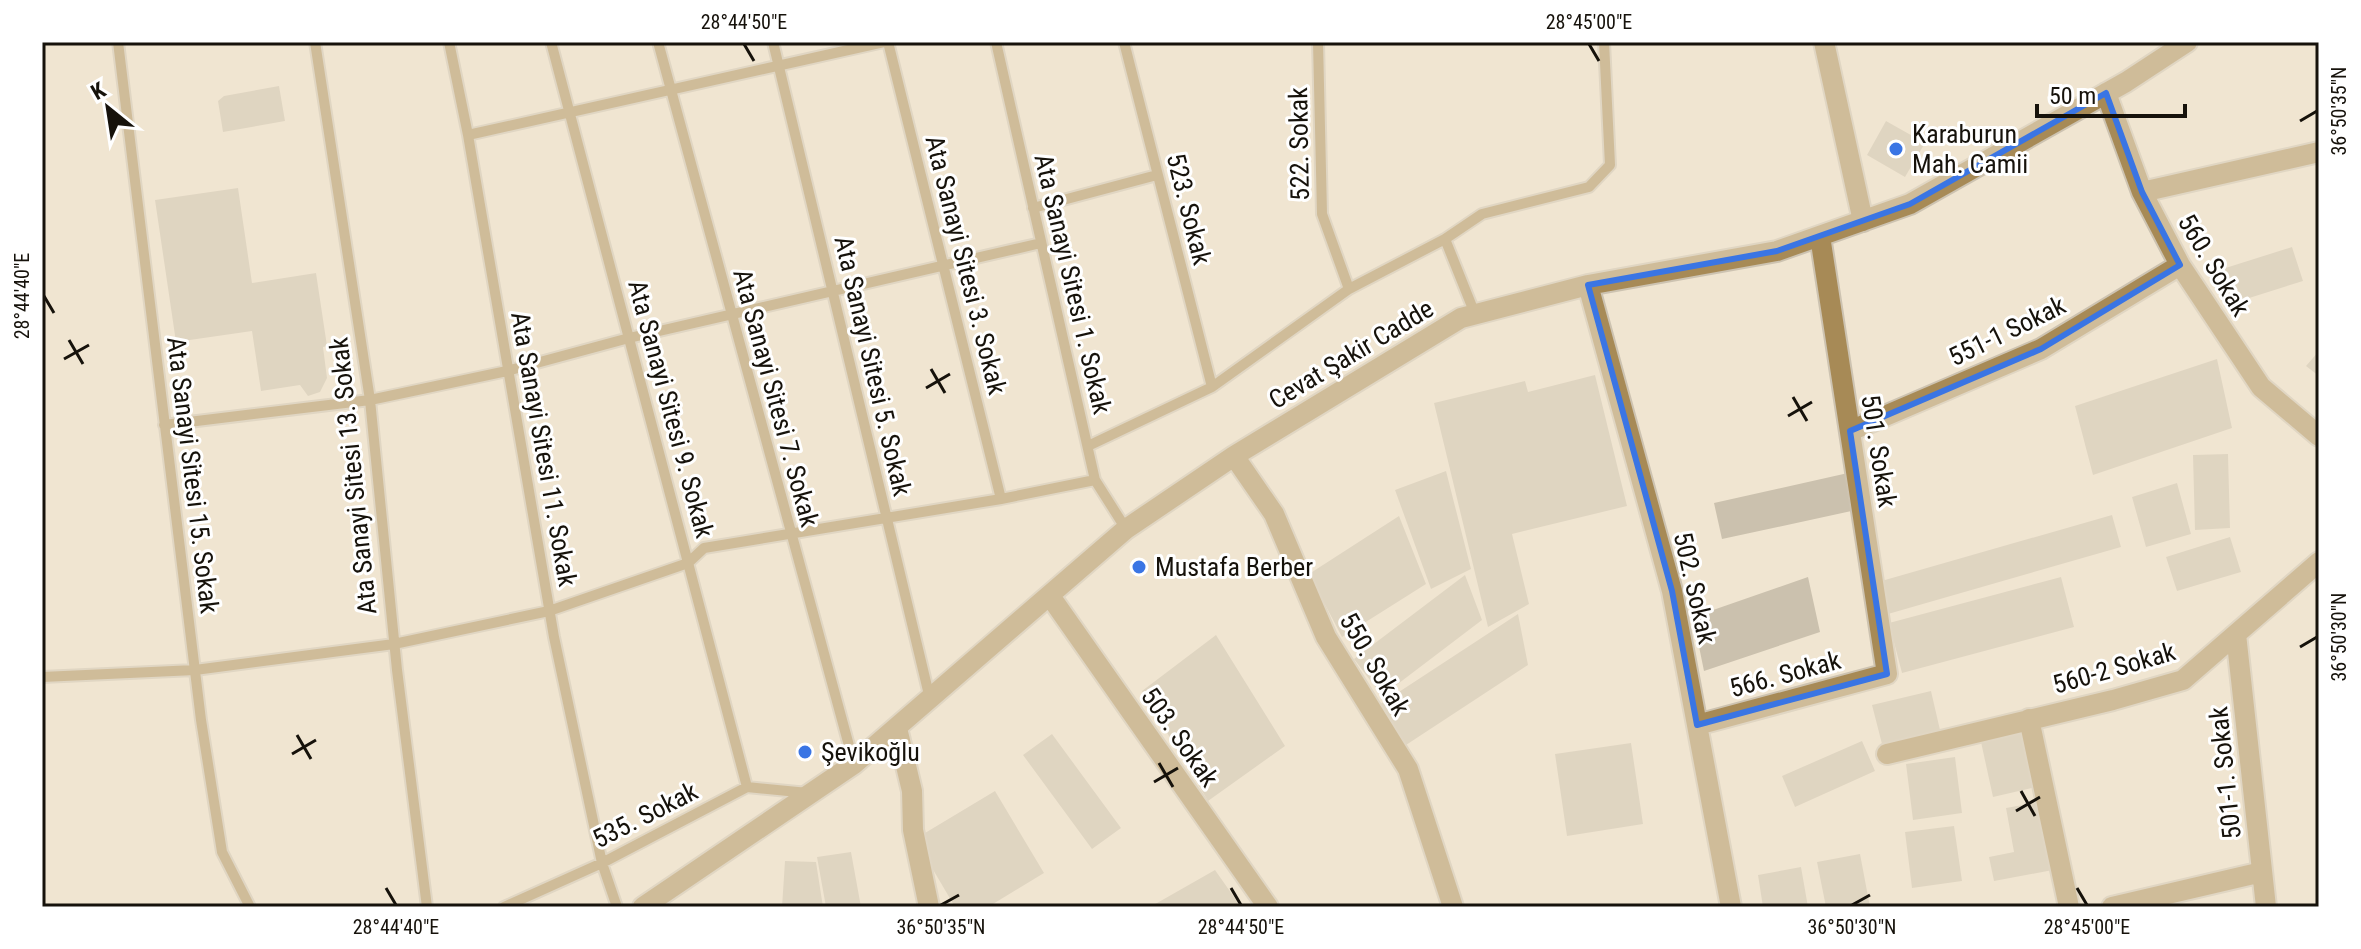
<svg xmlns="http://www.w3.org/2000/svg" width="2361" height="949" font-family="'Roboto Condensed',sans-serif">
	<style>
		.building { fill: #cbc1ae }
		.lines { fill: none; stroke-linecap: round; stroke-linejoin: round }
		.service-casing { stroke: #cdc3b1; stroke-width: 14 }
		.minor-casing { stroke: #cdc3b1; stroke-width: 24 }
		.service { stroke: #a78a56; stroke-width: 10 }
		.minor { stroke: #a78a56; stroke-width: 20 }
		.marked { fill: none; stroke: #3a75e4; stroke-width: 6; stroke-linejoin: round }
		.ticks { fill: none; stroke: #16120b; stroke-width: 3 }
		.poi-dot { fill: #3a75e4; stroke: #fff; stroke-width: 3 }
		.labels { text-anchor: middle; stroke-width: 6; stroke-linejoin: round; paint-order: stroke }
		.poi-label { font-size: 26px; fill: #16120b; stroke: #fff; text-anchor: start }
		.street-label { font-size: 26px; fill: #16120b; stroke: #fff }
		.neatline { fill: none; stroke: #16120b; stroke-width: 3 }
		.ticks-label { font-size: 20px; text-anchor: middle; fill: #16120b }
	</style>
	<rect width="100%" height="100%" fill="#f0e5d1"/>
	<path class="building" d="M279 86 285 121 223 132 218 101 224 96Z
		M1886 121 1925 143 1905 177 1867 155Z
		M238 188 252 283 316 273 327 346 323 347 327 378 320 392 308 396 300 385 261 391 252 331 176 342 155 200Z
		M2292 247 2303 281 2227 305 2216 271Z
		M2319 351V376L2306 366Z
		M2217 359 2232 428 2093 475 2075 406Z
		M1595 375 1627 506 1512 534 1529 604 1488 627 1434 403 1525 381 1528 392Z
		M2228 454 2230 528 2195 530 2193 455Z
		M1446 471 1471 569 1431 589 1395 490Z
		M1848 473 1856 510 1722 539 1714 503Z
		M2177 483 2191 534 2146 547 2132 497Z
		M2112 515 2121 547 1888 614 1878 582Z
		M1399 516 1426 584 1342 637 1309 574Z
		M2230 537 2241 572 2177 591 2166 557Z
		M1465 575 1482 620 1382 696 1354 659Z
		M1808 577 1820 632 1704 671 1693 617Z
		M2061 577 2074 627 1902 673 1889 623Z
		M1518 614 1528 665 1406 745 1379 705Z
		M1216 635 1285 746 1208 801 1142 691Z
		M1931 691 1940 730 1882 744 1872 705Z
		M2029 731 2041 786 1993 797 1981 742Z
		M1052 734 1121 828 1092 849 1023 755Z
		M1862 741 1875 771 1795 807 1782 776Z
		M1631 743 1643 824 1567 836 1555 754Z
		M1955 757 1962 813 1913 820 1906 764Z
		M995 791 1044 873 988 907H955L915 839Z
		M2046 801 2058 869 1994 881 1989 857 2014 852 2006 808Z
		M1954 826 1962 881 1912 888 1905 832Z
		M851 852 861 907H826L817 857Z
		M1860 854 1870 907H1826L1817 862Z
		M785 861 816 862 823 907H782Z
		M1801 867 1808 907H1763L1758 875Z
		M1215 870 1241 907H1150Z"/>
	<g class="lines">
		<defs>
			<path id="service" d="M118 42 201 720 222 852 250 907
				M315 42 370 400 397 670 427 907
				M449 42 468 135 554 637 602 863 617 907
				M551 42 747 787
				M658 42 854 764
				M773 42 930 699
				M888 42 1001 499
				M996 42 1095 480 1126 529
				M1124 42 1212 387
				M1318 42 1322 214 1349 289
				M468 135 884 42
				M1033 208 1157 175
				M1445 239 1482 214 1589 187 1610 165 1604 42
				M164 425 370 400 507 371 629 338 1041 243
				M1088 446 1212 387 1349 289 1445 239 1475 314
				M42 677 195 670 394 644 549 611 688 563 704 548 1001 499 1095 480
				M504 907 602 863 747 787 808 793"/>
			<path id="minor" d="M1824 42 1863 221
				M2106 93 2142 192 2180 265 2261 387 2319 436
				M2142 192 2319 152
				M1588 285 1672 591 1731 907
				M1850 431 2041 349 2180 265
				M1234 456 1274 514 1326 637 1408 769 1453 907
				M1050 596 1268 907
				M2236 634 2266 907
				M2029 719 2069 907
				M1697 725 1887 674 1820 236
				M897 728 912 791 913 830 929 907
				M1887 754 2113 700 2183 680 2319 562
				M643 907 854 764 1126 529 1234 456 1461 318 1588 285 1777 251 1910 204 2126 82 2187 42
				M2112 907 2262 872"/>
		</defs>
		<use href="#service" class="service-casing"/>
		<use href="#minor" class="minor-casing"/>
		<use href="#service" class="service"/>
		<use href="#minor" class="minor"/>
	</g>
	<path d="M0 0H2361V949H0ZM2106 93 2142 192 2180 265 2041 349 1850 431 1887 674 1697 725 1672 591 1588 285 1777 251 1910 204Z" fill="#f0e5d1" fill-opacity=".55" fill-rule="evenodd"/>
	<path class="marked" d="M2106 93 2142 192 2180 265 2041 349 1850 431 1887 674 1697 725 1672 591 1588 285 1777 251 1910 204Z"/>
	<path class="ticks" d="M744 44 754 61M1589 44 1599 61M2300 121 2317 111M44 296 54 313M69 340 83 364M64 359 89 345M931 369 945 393M926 388 950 374M1793 397 1807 421M1788 416 1812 402M2300 647 2317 637M297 735 311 759M292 754 316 740M1159 763 1173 787M1154 782 1178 768M2021 791 2035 816M2016 811 2040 797M386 888 396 905M1231 888 1241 905M2077 888 2087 905M941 905 959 895M1852 905 1870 895"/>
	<g class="poi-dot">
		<circle cx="1896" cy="149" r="8"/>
		<circle cx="1139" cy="567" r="8"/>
		<circle cx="805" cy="752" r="8"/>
	</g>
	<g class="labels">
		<g class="poi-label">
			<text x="1912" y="143">Karaburun<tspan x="1912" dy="30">Mah. Camii</tspan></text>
			<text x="1155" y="576">Mustafa Berber</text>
			<text x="821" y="761">Şevikoğlu</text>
		</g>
		<g class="street-label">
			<text transform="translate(1299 144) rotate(-91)" y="9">522. Sokak</text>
			<text transform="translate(1189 209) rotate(76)" y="9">523. Sokak</text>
			<text transform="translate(966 265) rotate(76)" y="9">Ata Sanayi Sitesi 3. Sokak</text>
			<text transform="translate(2214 265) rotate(59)" y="9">560. Sokak</text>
			<text transform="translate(1073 284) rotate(77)" y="9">Ata Sanayi Sitesi 1. Sokak</text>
			<text transform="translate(2007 331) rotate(-26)" y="9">551-1 Sokak</text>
			<text transform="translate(1351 354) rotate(-31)" y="9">Cevat Şakir Cadde</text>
			<text transform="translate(873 366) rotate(77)" y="9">Ata Sanayi Sitesi 5. Sokak</text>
			<text transform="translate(776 398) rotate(75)" y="9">Ata Sanayi Sitesi 7. Sokak</text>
			<text transform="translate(671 409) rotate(75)" y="9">Ata Sanayi Sitesi 9. Sokak</text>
			<text transform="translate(544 449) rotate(80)" y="9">Ata Sanayi Sitesi 11. Sokak</text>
			<text transform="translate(1879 451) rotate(81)" y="9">501. Sokak</text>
			<text transform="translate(193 475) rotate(83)" y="9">Ata Sanayi Sitesi 15. Sokak</text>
			<text transform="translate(353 476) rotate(-96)" y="9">Ata Sanayi Sitesi 13. Sokak</text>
			<text transform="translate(1695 588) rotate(77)" y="9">502. Sokak</text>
			<text transform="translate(1375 664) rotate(60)" y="9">550. Sokak</text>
			<text transform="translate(2114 668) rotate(-16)" y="9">560-2 Sokak</text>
			<text transform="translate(1785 674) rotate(-15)" y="9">566. Sokak</text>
			<text transform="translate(1180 737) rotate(55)" y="9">503. Sokak</text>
			<text transform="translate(2225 773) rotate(-96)" y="9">501-1. Sokak</text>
			<text transform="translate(645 815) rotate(-27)" y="9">535. Sokak</text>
		</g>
	</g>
	<rect width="2361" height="949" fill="none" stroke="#ffffff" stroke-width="88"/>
	<g transform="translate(108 108) rotate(330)" stroke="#ffffff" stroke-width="6" paint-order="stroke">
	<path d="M0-6L14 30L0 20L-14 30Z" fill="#16120b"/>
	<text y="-12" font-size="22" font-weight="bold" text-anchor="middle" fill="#16120b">K</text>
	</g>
	<path d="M2037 104v12h148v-12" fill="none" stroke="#16120b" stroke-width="4"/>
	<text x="2049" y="104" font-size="24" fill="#16120b" stroke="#ffffff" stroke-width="6" paint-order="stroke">50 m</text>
	<rect x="44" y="44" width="2273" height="861" class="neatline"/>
	<g class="ticks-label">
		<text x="744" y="29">28°44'50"E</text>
		<text x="1589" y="29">28°45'00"E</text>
		<text transform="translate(2339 111) rotate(-90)" y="7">36°50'35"N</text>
		<text transform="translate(22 296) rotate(-90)" y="7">28°44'40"E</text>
		<text transform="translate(2339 637) rotate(-90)" y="7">36°50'30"N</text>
		<text x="396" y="934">28°44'40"E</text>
		<text x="941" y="934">36°50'35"N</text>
		<text x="1241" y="934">28°44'50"E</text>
		<text x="1852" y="934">36°50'30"N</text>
		<text x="2087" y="934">28°45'00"E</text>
	</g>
</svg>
